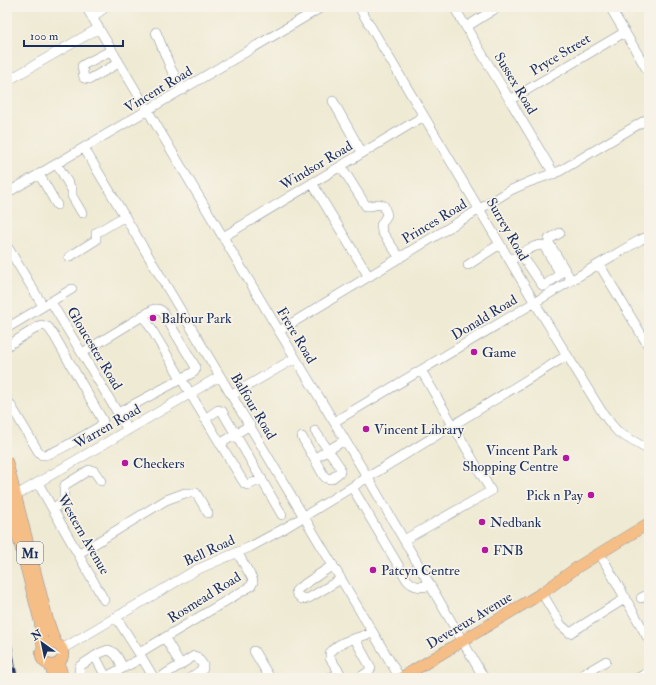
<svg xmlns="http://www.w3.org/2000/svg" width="656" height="685" font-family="'IM FELL Double Pica',serif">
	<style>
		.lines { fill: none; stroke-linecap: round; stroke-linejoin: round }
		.minor-casing { stroke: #858c98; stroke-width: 10 }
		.major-casing { stroke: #858c98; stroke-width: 12 }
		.minor { stroke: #fff; stroke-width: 9 }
		.major { stroke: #f6be87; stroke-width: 11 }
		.rail-casing { stroke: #1b2f5e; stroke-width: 3.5 }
		.rail { stroke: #f7f3e8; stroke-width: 2; stroke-dasharray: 6; stroke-linecap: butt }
		.poi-dot { fill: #b5179e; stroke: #f7f3e8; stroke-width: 1.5 }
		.labels { text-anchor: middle; stroke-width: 3.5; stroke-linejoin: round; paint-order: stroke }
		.shield { fill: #f7f3e8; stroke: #5d6a87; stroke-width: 1 }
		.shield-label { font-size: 13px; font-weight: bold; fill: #1b2f5e }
		.street-label { font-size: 14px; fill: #1b2f5e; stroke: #f7f3e8 }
		.poi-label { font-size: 14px; fill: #1b2f5e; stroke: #f7f3e8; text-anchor: start }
	</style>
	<rect width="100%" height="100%" fill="#f7f3e8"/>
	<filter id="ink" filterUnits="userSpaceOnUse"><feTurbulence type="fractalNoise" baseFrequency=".025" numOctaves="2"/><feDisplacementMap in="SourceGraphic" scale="8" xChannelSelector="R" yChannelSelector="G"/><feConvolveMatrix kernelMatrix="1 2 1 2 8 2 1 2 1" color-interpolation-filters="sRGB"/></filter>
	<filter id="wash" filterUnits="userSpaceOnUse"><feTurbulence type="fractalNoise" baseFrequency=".012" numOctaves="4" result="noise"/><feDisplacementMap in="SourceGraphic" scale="16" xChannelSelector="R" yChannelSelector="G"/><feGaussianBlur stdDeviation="0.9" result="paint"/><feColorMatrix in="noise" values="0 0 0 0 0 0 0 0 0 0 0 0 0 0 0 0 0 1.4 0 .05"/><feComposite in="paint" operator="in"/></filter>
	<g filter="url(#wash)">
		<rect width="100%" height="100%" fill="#efead3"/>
	</g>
	<g filter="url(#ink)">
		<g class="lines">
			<defs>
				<path id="minor" d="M86 7 279 331 368 478 484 678
					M359 7 535 303 602 412 611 424 619 433 649 450
					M454 7 554 174
					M610 7 649 73
					M92 17 106 7
					M466 27 498 7
					M156 32 171 69 183 90
					M112 50 85 64 82 66 84 78 90 79 119 63
					M7 81 99 28
					M510 100 625 32
					M333 101 362 153
					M84 148 400 678
					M57 164 72 190V196L82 213
					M341 166 366 206H370L379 204 384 206 387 215 381 225 382 232 400 258
					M39 174 57 205
					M312 183 369 277
					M7 193 322 7
					M560 233 549 239V243L571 280
					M223 237 424 116
					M7 246 43 306
					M69 257 96 240V233L125 216
					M510 261C518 256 536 242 544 246L559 271V275L544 286 542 285 521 254
					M599 264 649 347
					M468 265 500 244
					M51 302 128 430
					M143 315 241 478 245 484 248 485 262 479
					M7 328 72 289
					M279 331 511 190 529 182 560 171 649 118
					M7 346 41 325 48 327 55 337 103 421 101 425 99 427C87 433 53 456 42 455L38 451 7 399
					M82 353 154 309H158L162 311 195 366V370L194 372 118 413
					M232 395 295 358
					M205 419 218 410 222 411 282 515
					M334 422 599 264 640 240 649 236
					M302 437 324 476 326 478 331 479 340 472V467L315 431
					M220 444 250 425
					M315 458 345 440
					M38 483 104 600
					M352 487 407 580C414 588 421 587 430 586
					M10 498 15 496 220 376
					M53 509 64 500V490L65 485 89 470 94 471 101 481
					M404 540 491 491 421 370
					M78 554 166 500 185 493H196L208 513
					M603 559 649 640
					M333 565 299 588 296 591 297 594 302 599 309 598 341 579
					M542 593 561 625 570 633 626 598
					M641 598 649 594
					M116 617 139 653 154 678
					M165 638 181 665
					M355 639 371 668 368 672 359 678
					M62 649 196 570 250 547 285 528 566 356
					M254 651 270 678
					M139 653 251 586 253 582 252 578 237 552
					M95 656 106 677
					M164 675 194 656 197 657 203 665V669L190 678
					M82 678 79 671 80 666 100 653 108 650C117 652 119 661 123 668
					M104 678 142 658
					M329 678 340 673
					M343 678 330 658V653C340 640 358 638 372 633
					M579 678 584 674 606 661
					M638 678 649 672"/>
				<path id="major" d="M7 462 48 621 56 644
					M7 494 40 622 43 648
					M41 654a11 11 0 1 1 22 0a11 11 0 1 1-22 0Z
					M59 663 63 678
					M50 665 54 678
					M401 678 542 593 579 566 649 523"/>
			</defs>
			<use href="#minor" class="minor-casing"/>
			<use href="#major" class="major-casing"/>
			<use href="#minor" class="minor"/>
			<use href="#major" class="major"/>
			<defs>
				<path id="rail" d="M7 626 16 678"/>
			</defs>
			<use href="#rail" class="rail-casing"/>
			<use href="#rail" class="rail"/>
		</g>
	</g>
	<g class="poi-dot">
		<circle cx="153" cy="318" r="4"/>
		<circle cx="474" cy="352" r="4"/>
		<circle cx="366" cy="429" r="4"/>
		<circle cx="566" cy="458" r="4"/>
		<circle cx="125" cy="463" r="4"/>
		<circle cx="591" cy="495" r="4"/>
		<circle cx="482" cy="522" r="4"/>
		<circle cx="485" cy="550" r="4"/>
		<circle cx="373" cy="570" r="4"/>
	</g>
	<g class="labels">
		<rect class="shield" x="17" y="542" width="26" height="22" rx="3"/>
		<g class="shield-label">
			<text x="30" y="558">M1</text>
		</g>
		<g class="street-label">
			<text transform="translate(560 54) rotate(-31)" y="5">Pryce Street</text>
			<text transform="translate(516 83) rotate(59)" y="5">Sussex Road</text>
			<text transform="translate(158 89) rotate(-31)" y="5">Vincent Road</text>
			<text transform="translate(316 165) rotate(-31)" y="5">Windsor Road</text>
			<text transform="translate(434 221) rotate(-31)" y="5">Princes Road</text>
			<text transform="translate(508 229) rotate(60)" y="5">Surrey Road</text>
			<text transform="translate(484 317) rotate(-31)" y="5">Donald Road</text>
			<text transform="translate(297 335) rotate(59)" y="5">Frere Road</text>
			<text transform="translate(95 348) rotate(59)" y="5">Gloucester Road</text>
			<text transform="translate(254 406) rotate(59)" y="5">Balfour Road</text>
			<text transform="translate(107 426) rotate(-30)" y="5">Warren Road</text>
			<text transform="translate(84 534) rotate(60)" y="5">Western Avenue</text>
			<text transform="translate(209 550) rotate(-25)" y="5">Bell Road</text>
			<text transform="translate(204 597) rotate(-32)" y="5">Rosmead Road</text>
			<text transform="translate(469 620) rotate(-31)" y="5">Devereux Avenue</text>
		</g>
		<g class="poi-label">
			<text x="161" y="323">Balfour Park</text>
			<text x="482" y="357">Game</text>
			<text x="374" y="434">Vincent Library</text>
			<text x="558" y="455" text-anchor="end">Vincent Park<tspan x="558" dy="16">Shopping Centre</tspan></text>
			<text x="133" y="468">Checkers</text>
			<text x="583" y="500" text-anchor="end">Pick n Pay</text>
			<text x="490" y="527">Nedbank</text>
			<text x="493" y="555">FNB</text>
			<text x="381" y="575">Patcyn Centre</text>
		</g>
	</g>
	<rect width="656" height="685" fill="none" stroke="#f7f3e8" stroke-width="24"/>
	<g transform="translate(42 643) rotate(327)" stroke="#f7f3e8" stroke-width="3" paint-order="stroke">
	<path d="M0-3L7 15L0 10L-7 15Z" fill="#1b2f5e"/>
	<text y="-6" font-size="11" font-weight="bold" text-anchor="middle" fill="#1b2f5e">N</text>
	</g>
	<path d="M24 40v6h99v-6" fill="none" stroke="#1b2f5e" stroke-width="2"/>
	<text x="30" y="40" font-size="12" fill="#1b2f5e" stroke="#f7f3e8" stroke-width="3" paint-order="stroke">100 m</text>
</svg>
